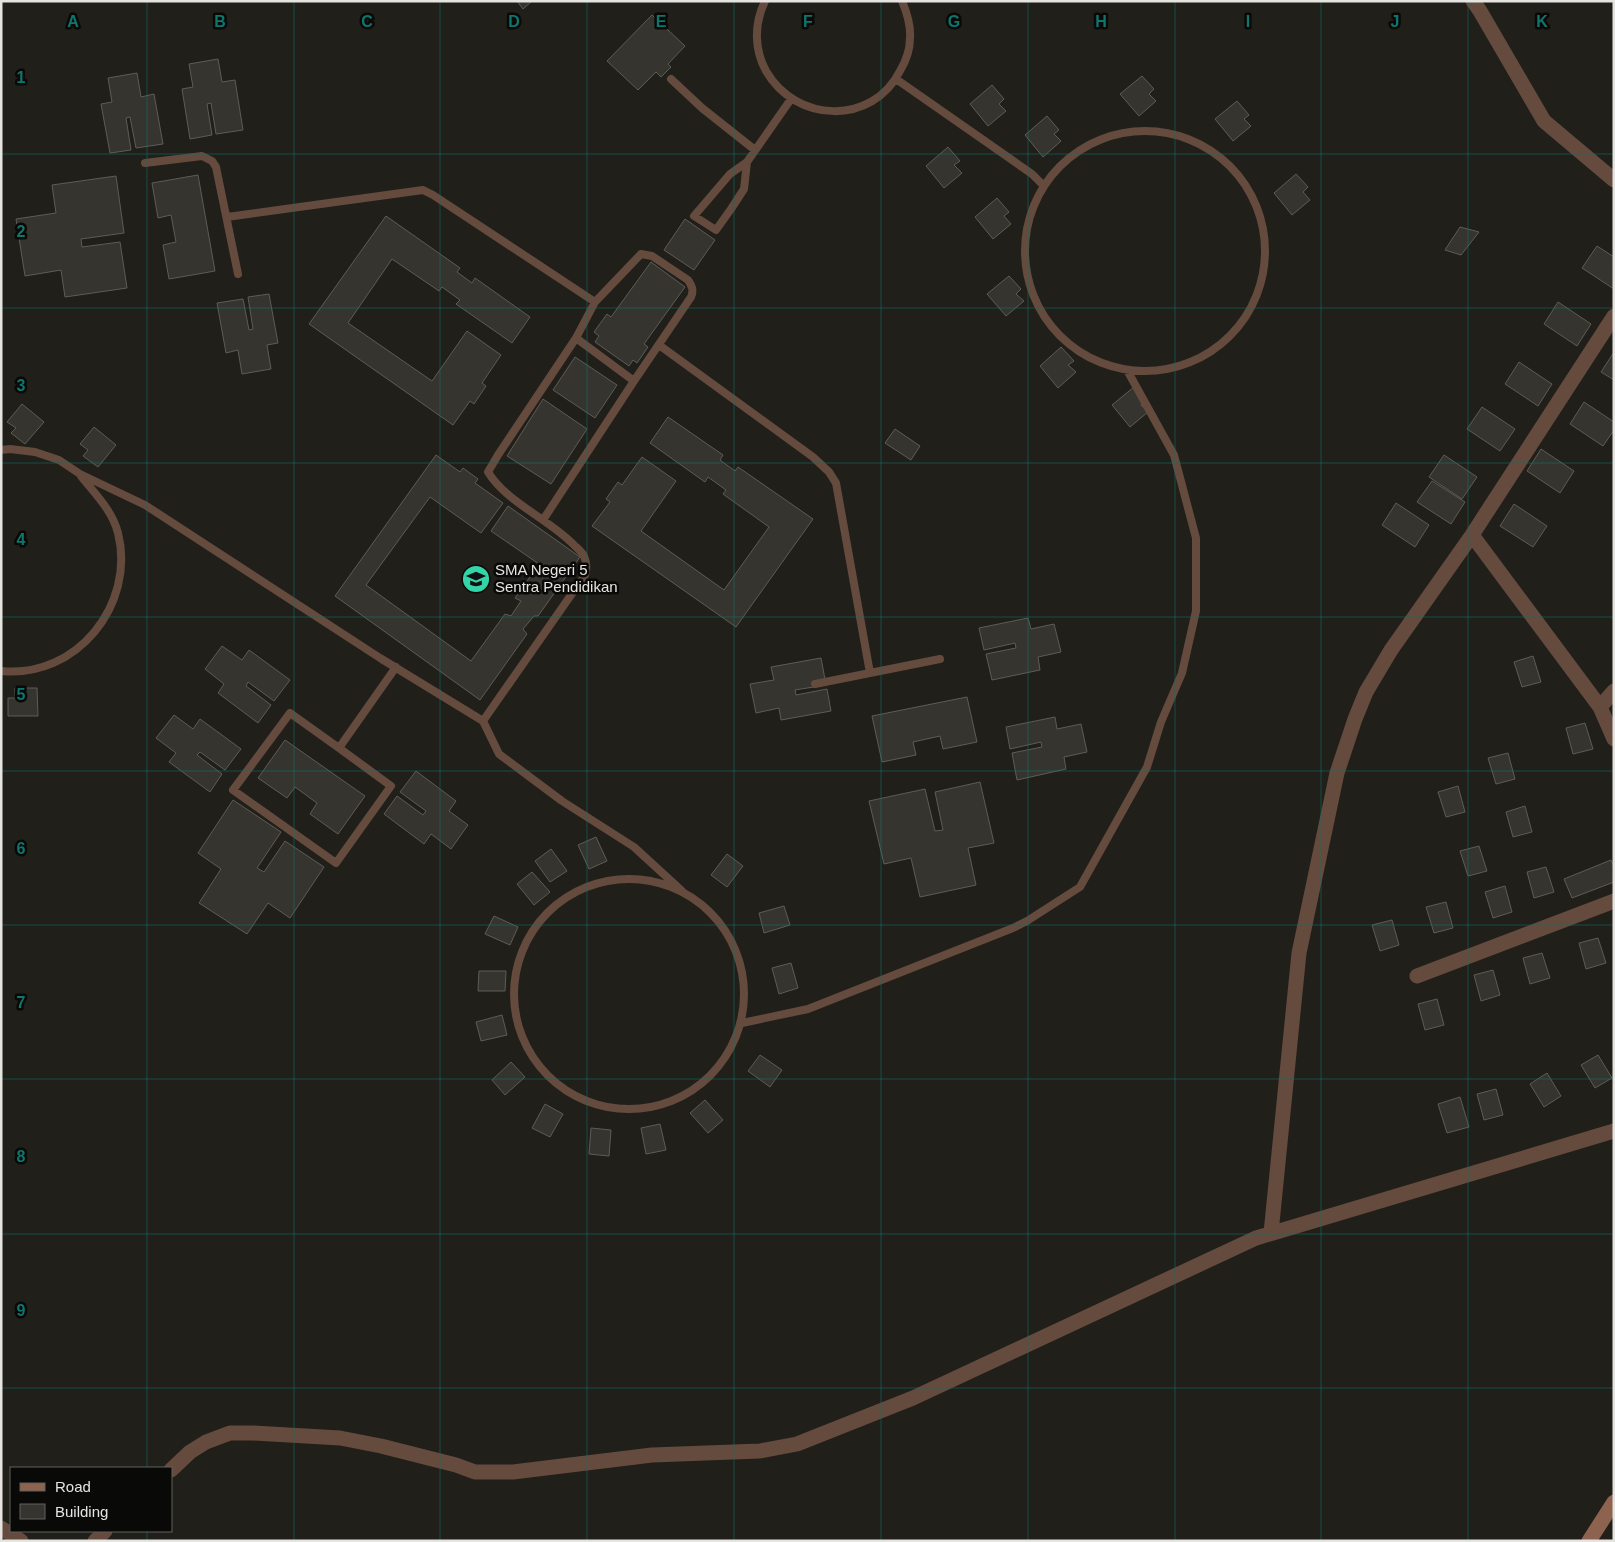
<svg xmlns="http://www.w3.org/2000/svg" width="1615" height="1542" font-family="Arial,sans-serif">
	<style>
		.building { fill: #36342e; stroke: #5e5c56 }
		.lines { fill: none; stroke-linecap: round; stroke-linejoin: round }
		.lane { stroke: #654a3e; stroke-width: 8 }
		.street { stroke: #654a3e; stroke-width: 15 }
		.secondary { stroke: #8d624f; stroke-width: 15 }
		.grid { fill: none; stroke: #0f766e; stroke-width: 1; stroke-opacity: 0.55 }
		.labels { text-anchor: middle; stroke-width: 5; stroke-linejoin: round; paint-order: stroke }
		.poi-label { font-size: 15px; fill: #e5e4e0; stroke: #090907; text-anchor: start }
		.grid-label { font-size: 16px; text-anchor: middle; font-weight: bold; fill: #0f766e; stroke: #090907; stroke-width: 5; stroke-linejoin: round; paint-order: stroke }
	</style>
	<rect width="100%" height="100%" fill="#201f19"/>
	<path class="building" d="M517 1H532L523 9Z
		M652 15 685 46 668 64 671 67 661 77 656 72 638 90 607 61Z
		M218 59 222 82 235 80 243 130 216 134 211 103 207 104 212 135 190 139 182 89 193 87 189 64Z
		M137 73 141 97 154 94 163 144 136 148 130 117 126 118 131 150 110 153 101 104 112 102 108 78Z
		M1142 76 1154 89 1149 94 1156 101 1139 116 1120 94Z
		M992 85 1004 99 999 104 1006 111 988 126 970 104Z
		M1237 101 1249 115 1244 119 1251 126 1233 141 1215 119Z
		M1047 116 1059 130 1054 134 1061 141 1043 157 1025 135Z
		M948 147 960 161 954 165 962 173 944 188 926 166Z
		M1296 174 1308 187 1303 192 1310 200 1292 215 1274 193Z
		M198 175 215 271 169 279 163 245 176 242 171 215 158 218 152 183Z
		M116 176 124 233 81 239 82 247 120 242 127 288 65 297 61 270 25 276 16 219 56 213 52 185Z
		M997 198 1009 212 1004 216 1011 224 993 239 975 217Z
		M386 216 460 268 457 272 472 283 475 278 530 317 512 343 456 304 460 300 442 287 439 291 392 259 348 323 432 381 467 331 501 355 482 383 486 386 474 404 470 401 453 425 309 324Z
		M685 219 715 240 694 270 664 250Z
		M1460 227 1479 232 1461 255 1445 250Z
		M1597 246 1614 257V289L1582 268Z
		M651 262 685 287 644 344 648 347 637 363 633 360 629 366 595 342 599 336 594 332 607 314 611 317Z
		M1009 276 1021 289 1016 294 1024 301 1006 316 987 294Z
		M269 294 278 343 267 345 271 369 242 374 238 350 226 353 217 303 243 299 249 330 253 329 248 297Z
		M1558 302 1591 324 1577 346 1544 324Z
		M1061 347 1074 361 1068 365 1076 372 1058 388 1040 366Z
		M1614 352V380L1601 372Z
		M575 357 617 385 595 418 553 390Z
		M1519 362 1552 384 1538 406 1505 384Z
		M1134 387 1146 400 1141 405 1148 412 1130 427 1112 405Z
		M543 399 587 429 551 484 507 456Z
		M1584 402 1614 422V430L1603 446 1570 424Z
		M22 404 44 422 25 444 11 433 16 428 7 422Z
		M1482 407 1515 429 1500 451 1467 429Z
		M668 417 723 455 720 460 735 471 738 467 813 519 736 627 592 526 610 502 606 499 618 482 622 485 642 457 676 481 641 531 724 590 769 527 723 494 726 490 708 477 705 482 650 443Z
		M94 427 116 445 98 467 83 456 88 450 80 444Z
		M895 429 920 446 911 460 885 443Z
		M1541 449 1574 471 1560 493 1527 471Z
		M436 455 460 472 463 468 478 479 475 483 503 503 481 533 430 497 366 585 471 661 505 614 511 616 521 601 515 598 539 564 491 531 508 506 580 557 538 616H534L523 629 527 634 480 700 335 596Z
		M1444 455 1477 477 1462 499 1429 477Z
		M1432 481 1465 502 1451 524 1417 502Z
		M1396 503 1429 525 1415 547 1382 525Z
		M1514 504 1547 526 1533 547 1500 526Z
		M1028 618 1031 629 1054 624 1061 652 1038 657 1040 670 992 680 986 654 1016 648 1015 643 984 650 979 628Z
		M222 646 242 660 249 650 290 680 274 701 248 682 246 686 271 705 258 723 218 693 224 684 205 669Z
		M1533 656 1541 682 1522 687 1514 662Z
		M821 658 826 685 795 690 796 695 827 689 831 711 781 720 779 708 756 713 750 684 774 680 771 667Z
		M15 688H37L38 716H8V698H15Z
		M967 697 977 742 943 749 940 736 913 742 916 755 882 762 872 716Z
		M174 715 193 729 200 719 241 749 225 770 200 752 197 755 222 774 210 792 169 762 176 753 156 738Z
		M1055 717 1057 729 1081 724 1087 752 1064 757 1066 769 1017 780 1012 753 1042 747 1041 742 1010 749 1006 727Z
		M1585 723 1593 749 1573 754 1566 728Z
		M285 740 365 796 338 834 310 814 317 803 295 787 287 798 258 778Z
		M1508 753 1515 779 1496 784 1488 758Z
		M416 771 456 801 449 811 468 825 451 849 431 834 424 844 384 814 397 796 423 815 426 811 400 792Z
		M980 782 994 843 968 848 976 885 920 897 911 858 884 864 869 801 925 789 935 831 943 830 935 792Z
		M1458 786 1465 812 1446 817 1438 792Z
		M233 800 281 832 257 868 264 872 285 841 324 867 290 918 268 903 247 934 199 903 221 869 198 853Z
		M1525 806 1532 832 1513 837 1506 812Z
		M596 837 607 861 589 869 578 845Z
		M1479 846 1487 871 1468 876 1460 851Z
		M551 849 567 871 550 882 535 861Z
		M727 854 743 866 727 887 711 875Z
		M1611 860 1614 867V882L1572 898 1564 879Z
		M1546 867 1554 892 1534 898 1527 872Z
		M532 872 550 892 534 905 517 884Z
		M1505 886 1512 912 1493 918 1485 892Z
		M1446 902 1453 928 1434 933 1426 907Z
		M784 906 790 925 764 933 759 913Z
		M494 916 518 927 510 945 485 934Z
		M1392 920 1399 945 1380 951 1372 925Z
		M1598 938 1606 963 1586 969 1579 943Z
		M1542 953 1550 978 1530 984 1523 958Z
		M791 963 798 988 779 994 772 968Z
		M1493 970 1500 995 1481 1001 1474 975Z
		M479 971H506L505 991H478Z
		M1437 999 1444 1025 1425 1030 1418 1004Z
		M502 1015 507 1035 481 1041 476 1022Z
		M760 1055 782 1070 770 1087 748 1071Z
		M1598 1055 1612 1078 1595 1088 1581 1065Z
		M511 1062 525 1077 505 1095 492 1080Z
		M1547 1073 1561 1096 1544 1107 1530 1084Z
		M1496 1089 1503 1115 1484 1120 1477 1094Z
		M1460 1097 1469 1127 1447 1133 1438 1104Z
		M705 1100 723 1120 708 1133 690 1113Z
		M545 1104 563 1114 550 1137 532 1128Z
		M660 1124 666 1150 646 1154 641 1128Z
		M591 1128 611 1130 609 1156 589 1154Z"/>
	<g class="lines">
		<path class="lane" d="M765 1C754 24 754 49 766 71 796 123 872 126 900 71 906 61 910 50 910 38 911 25 907 13 902 1
			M671 79 702 108 755 150
			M896 79 1032 174 1043 185
			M1025 251a120 120 0 1 1 240 0a120 120 0 1 1-240 0Z
			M747 162 730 174 694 216 716 230 731 209 744 189 747 162 791 99
			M145 163 202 156 212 161 216 167 238 274
			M227 217 423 190 433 195 595 302
			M576 338 634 381
			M659 345 813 457 829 472 836 483 870 673
			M1 450 10 449 35 452 59 460 80 474 145 505 380 658 483 721 499 754 562 801 634 847 682 891
			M1 671C76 679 136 605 118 533 112 510 95 494 81 476
			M815 684 940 659
			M483 721 585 575C587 569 587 563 584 556 582 552 577 548 574 545 549 519 506 502 488 472L498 455 576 338 595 302 641 254 652 256 688 280C692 286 694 290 691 297L634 381 543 520
			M339 748 290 713 233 790 336 863 391 786 339 748 396 667
			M514 994a115 115 0 1 1 230 0a115 115 0 1 1-230 0Z
			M742 1023 808 1009 1013 928 1027 921 1080 887 1147 767 1161 722 1182 673 1196 611V538L1174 455 1127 370"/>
		<path class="street" d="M1473 1 1480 11 1544 121 1614 180
			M1472 535 1600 707 1614 739
			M1600 707 1614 691
			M1417 976 1614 901
			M1271 1233 1299 953 1337 773 1355 719 1366 692 1391 650 1472 535 1614 316
			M171 1470 190 1452 206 1442 230 1433H253L340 1438 381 1446 456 1465 475 1472H513L652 1455 760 1451 797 1444 913 1398 1256 1238 1614 1131
			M1 1528 21 1541
			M95 1541 105 1531"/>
		<path class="secondary" d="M1589 1541 1614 1502"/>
	</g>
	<path class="grid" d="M147 1V1468M294 1V1541M440 1V1541M587 1V1541M734 1V1541M881 1V1541M1028 1V1541M1175 1V1541M1321 1V1541M1468 1V1541M1 154H1614M1 308H1614M1 463H1614M1 617H1614M1 771H1614M1 925H1614M1 1079H1614M1 1234H1614M1 1388H1614M147 1531V1541"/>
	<defs>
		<symbol id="school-disc" viewBox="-11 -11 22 22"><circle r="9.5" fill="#33d4a8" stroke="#090907"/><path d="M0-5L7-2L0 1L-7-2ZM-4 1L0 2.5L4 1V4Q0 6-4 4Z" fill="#111"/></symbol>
	</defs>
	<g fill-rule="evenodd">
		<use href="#school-disc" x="460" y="563" width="32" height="32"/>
	</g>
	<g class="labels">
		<g class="poi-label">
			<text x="495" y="575">SMA Negeri 5<tspan x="495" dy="17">Sentra Pendidikan</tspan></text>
		</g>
	</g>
	<g class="grid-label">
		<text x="73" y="27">A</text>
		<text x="220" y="27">B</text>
		<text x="367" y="27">C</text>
		<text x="514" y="27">D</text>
		<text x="661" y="27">E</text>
		<text x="808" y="27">F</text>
		<text x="954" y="27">G</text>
		<text x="1101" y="27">H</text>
		<text x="1248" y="27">I</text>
		<text x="1395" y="27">J</text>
		<text x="1542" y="27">K</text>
		<text x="21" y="83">1</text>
		<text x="21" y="237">2</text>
		<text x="21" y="391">3</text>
		<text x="21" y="545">4</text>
		<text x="21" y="700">5</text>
		<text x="21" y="854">6</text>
		<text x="21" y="1008">7</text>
		<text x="21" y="1162">8</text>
		<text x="21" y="1316">9</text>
	</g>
	<rect width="1615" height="1542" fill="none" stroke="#e5e4e0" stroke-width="5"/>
	<rect x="10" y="1467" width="162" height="65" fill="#090907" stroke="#61615e"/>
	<rect x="20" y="1483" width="25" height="8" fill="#8d624f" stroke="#61615e"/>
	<text x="55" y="1492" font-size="15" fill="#e5e4e0">Road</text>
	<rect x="20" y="1504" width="25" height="15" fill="#36342e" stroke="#61615e"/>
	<text x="55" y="1517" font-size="15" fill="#e5e4e0">Building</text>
</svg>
